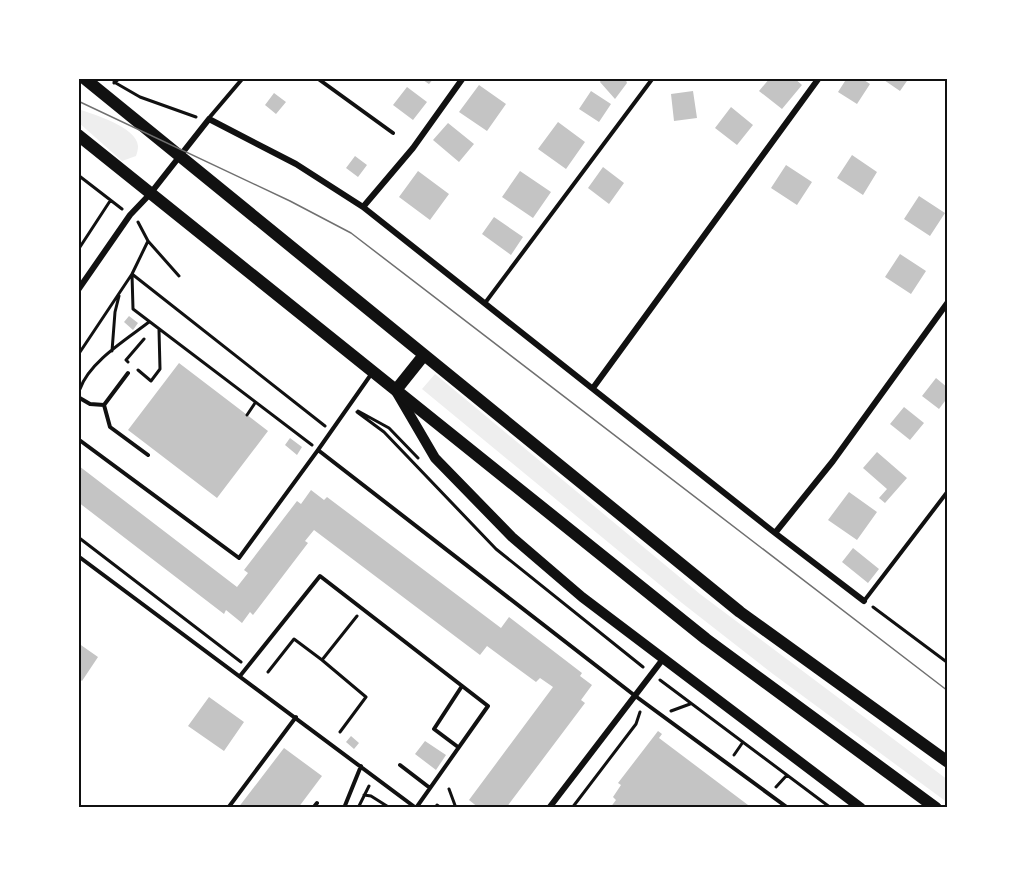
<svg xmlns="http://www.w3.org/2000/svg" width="1026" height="886" font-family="Ubuntu,sans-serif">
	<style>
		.green { fill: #eee }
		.building { fill: #c4c4c4 }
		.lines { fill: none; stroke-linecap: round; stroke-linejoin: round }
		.path { stroke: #111; stroke-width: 3 }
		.service { stroke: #111; stroke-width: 4 }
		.minor { stroke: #111; stroke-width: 6 }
		.tertiary { stroke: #111; stroke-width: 10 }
		.primary { stroke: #111; stroke-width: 12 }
		.tram { stroke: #707070; stroke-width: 1.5 }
		.neatline { fill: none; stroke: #111; stroke-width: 2 }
	</style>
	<rect width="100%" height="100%" fill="#fff"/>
	<path class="green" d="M78 109C93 114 137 127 138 146 138 150 137 153 136 156L122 161 78 122Z
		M435 374 700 594 948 780V803L773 674 682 603 422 389Z"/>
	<path class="building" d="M420 78H434L429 84Z
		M602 78H625L627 83 615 99 600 82Z
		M770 78H794L802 85 782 109 759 91Z
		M847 78H861L870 84 857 104 838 92Z
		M881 78H909L900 91Z
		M479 85 506 104 487 131 459 112Z
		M407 87 427 102 413 120 393 105Z
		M591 91 611 104 599 122 579 109Z
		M693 91 697 118 674 121 671 94Z
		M274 93 286 102 276 114 265 105Z
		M731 107 753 125 737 145 715 128Z
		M558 122 585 142 566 169 538 149Z
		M448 123 474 144 459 162 433 140Z
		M852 155 877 172 863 195 837 178Z
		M355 156 367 165 358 177 346 168Z
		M786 165 812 182 797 205 771 188Z
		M603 167 624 183 609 204 588 188Z
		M418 171 449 194 430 220 399 197Z
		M520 171 551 192 533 218 502 197Z
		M919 196 945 213 930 236 904 219Z
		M494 217 523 237 511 255 482 234Z
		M900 254 926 271 911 294 885 277Z
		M129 316 138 323 133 330 124 322Z
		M179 363 268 431 217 498 128 430Z
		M936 378 948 388V397L939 409 922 396Z
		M904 407 924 423 910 440 890 424Z
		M290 438 302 447 297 455 285 445Z
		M877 452 907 478 885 503 879 498 887 489 863 468Z
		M79 466 237 587 248 573 244 570 297 501 301 504 311 490 324 500 327 497 501 628 509 617 582 673 580 676 592 685 581 700 585 703 506 808H485L481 805 479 808 469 800 553 687 540 678 536 682 487 646 480 655 314 530 305 541 308 543 253 615 250 612 242 623 226 610 224 614 78 502Z
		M849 492 877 512 857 540 828 520Z
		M853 548 879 569 868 583 842 562Z
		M78 643 98 657 82 681 78 678Z
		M209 697 244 722 224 751 188 726Z
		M658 731 662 734 659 738 752 808H610L616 800 613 797 621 785 618 783Z
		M351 736 359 743 354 749 346 742Z
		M425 741 446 755 436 770 415 754Z
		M284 748 322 776 298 808H238Z"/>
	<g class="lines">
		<path class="path" d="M114 82 140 97 196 117
			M114 83 120 78
			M78 175 122 209
			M138 222 148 241 132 274 133 309 312 445
			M148 241 179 276
			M78 250 110 201
			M112 351 115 312 119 296
			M78 355 132 274 325 426
			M128 362 126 360 144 339
			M138 370 151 381 160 369 159 330
			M80 389C89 362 127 339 149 322
			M358 411 389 428 418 458
			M357 412 384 432 496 549 643 667
			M247 415 255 403
			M78 537 241 662
			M873 607 948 663
			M322 660 366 697 340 732
			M268 672 294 639 322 660 357 616
			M660 680 831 808
			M671 711 690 704
			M734 755 743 742
			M776 787 787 775
			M449 789 456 808
			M364 795 371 796 390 808
			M437 805 441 808
			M358 808 369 786
			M572 808 636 724 640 712"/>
		<path class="service" d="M317 78 393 133
			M209 118 243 78
			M485 303 653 78
			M372 373 318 450 634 695 788 808
			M78 397 90 404 104 405 128 373
			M104 405 110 427 148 455
			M78 439 239 558 318 450
			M78 556 416 808
			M864 601 948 491
			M240 676 320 576 488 706 416 808
			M458 747 434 729 462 686
			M400 765 430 788
			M228 808 296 717
			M313 808 317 803
			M344 808 361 766"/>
		<path class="minor" d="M363 207 413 148 463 78
			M78 290 130 215 150 194 209 119 296 164 363 207 775 533 864 601
			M593 388 819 78
			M775 533 833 461 948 302
			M549 808 663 659"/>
		<path class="tertiary" d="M397 393 435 458 512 537 582 597 861 808"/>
		<path class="primary" d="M84 78 740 612 948 762
			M78 135 706 639 936 808
			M396 390 424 355"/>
		<path class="tram" d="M78 101 290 201 351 233 948 691"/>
	</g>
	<rect width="1026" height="886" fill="none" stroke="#ffffff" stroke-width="159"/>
	<rect x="80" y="80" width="866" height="726" class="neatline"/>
</svg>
